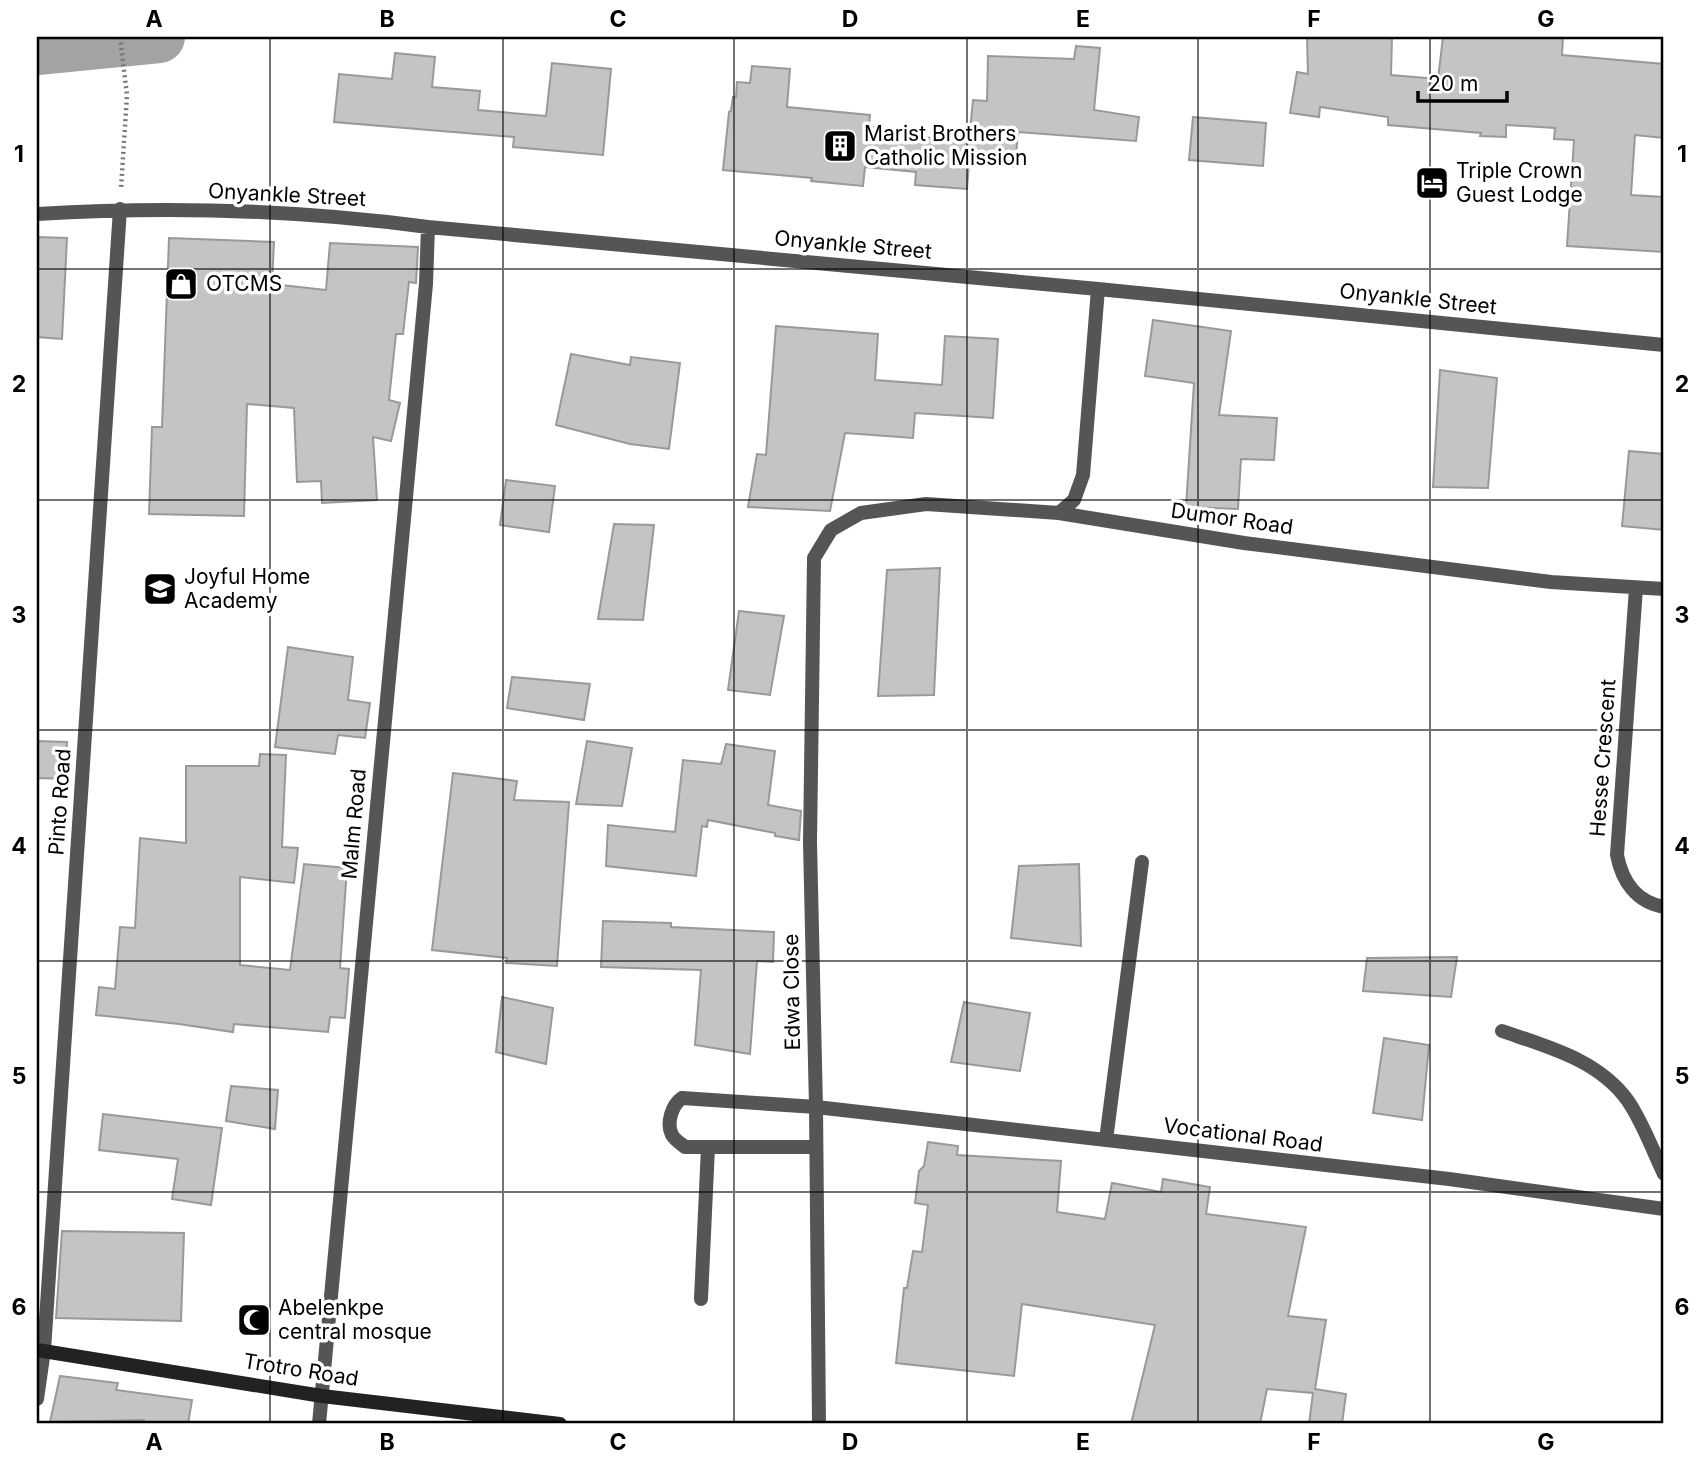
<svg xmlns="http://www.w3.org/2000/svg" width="1701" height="1461" font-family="Inter,sans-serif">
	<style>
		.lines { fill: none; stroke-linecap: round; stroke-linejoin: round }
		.river { stroke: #a3a3a3; stroke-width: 52 }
		.building { fill: #c4c4c4; stroke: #999; stroke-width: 2 }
		.path { stroke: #777; stroke-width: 4.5; stroke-dasharray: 2 3.5; stroke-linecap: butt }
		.lane { stroke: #555; stroke-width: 14 }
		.street { stroke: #555; stroke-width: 14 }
		.secondary { stroke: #222; stroke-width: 14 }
		.grid { fill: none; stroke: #000; stroke-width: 2; stroke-opacity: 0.55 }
		.labels { text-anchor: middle; stroke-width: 7; stroke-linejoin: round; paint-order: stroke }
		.poi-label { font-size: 21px; fill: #000; stroke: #fff; text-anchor: start }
		.street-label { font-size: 21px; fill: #000; stroke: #fff }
		.neatline { fill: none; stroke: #000; stroke-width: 2.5 }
		.grid-label { font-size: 23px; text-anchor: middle; font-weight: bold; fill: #000 }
	</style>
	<rect width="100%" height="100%" fill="#fff"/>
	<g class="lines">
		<path class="river" d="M37 49 159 37"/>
	</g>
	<path class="building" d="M1307 37H1392L1391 75 1438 79 1443 37H1563L1562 55 1664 64V138L1635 135 1631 195 1664 197V252L1567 246 1574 140 1554 139 1555 128 1506 125V137L1480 136 1481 133 1388 125V117L1320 107 1319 117 1290 113 1297 72 1308 74Z
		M1076 46 1100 48 1094 110 1139 117 1136 141 1018 132 1015 167 969 162 967 189 915 185 916 172 865 167 863 186 811 181 812 178 723 170 729 112 731 111 733 97H736L737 82 750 83 752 66 790 69 787 107 870 115 869 127 897 129 896 135 969 141 973 100 987 101 988 56 1074 59Z
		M395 53 435 57 432 87 480 91 478 110 546 116 552 63 611 69 603 155 513 147 514 137 334 122 339 74 392 79Z
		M1193 117 1266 123 1263 166 1189 160Z
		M37 237 67 238 62 339 37 337Z
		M169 238 274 242 272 284 326 290 330 243 418 247 416 283 409 282 403 334H396L389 400 400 403 391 441 373 437 377 500 322 503 321 481 297 482 294 408 247 404 244 516 149 514 152 427H162Z
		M1153 320 1231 331 1219 415 1277 418 1274 460 1241 459 1238 509 1186 507 1194 383 1145 376Z
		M776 326 878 334 875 380 942 385 945 336 998 339 993 418 915 413 913 438 845 433 830 511 748 507 757 454 766 455Z
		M571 354 630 365 631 357 680 363 669 449 630 444 556 425Z
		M1440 370 1497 378 1488 488 1433 487Z
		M1629 451 1664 454V530L1622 526Z
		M506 480 555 486 549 532 500 525Z
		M614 524 654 525 643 620 598 619Z
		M940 568 934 695 878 696 887 570Z
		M739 611 784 616 770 695 728 690Z
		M288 647 353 657 348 700 370 703 365 738 338 735 335 754 275 747Z
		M512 677 590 684 584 720 507 708Z
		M37 741 67 742 65 779 37 778Z
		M587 741 632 748 622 806 576 804Z
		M726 744 775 751 768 805 801 811 799 840 775 836V833L708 820 707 827 702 826 696 876 606 866 608 825 675 832 683 760 721 764Z
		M260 754 286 755 282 847 298 848 294 883 240 877V965L290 970 304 864 347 868 340 968 349 969 345 1018 330 1017 328 1032 234 1024 233 1032 179 1024 96 1015 99 987 115 989 120 927 135 928 140 838 186 843V766H259Z
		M453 773 517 781 514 800 569 802 557 966 506 963 507 958 432 950Z
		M1079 864 1081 946 1011 938 1019 866Z
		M603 921 671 923V927L774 932 773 962 757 961 750 1054 695 1045 701 970 601 967Z
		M1457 957 1451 997 1363 991 1367 958Z
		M502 997 553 1008 546 1064 496 1052Z
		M964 1002 1030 1013 1020 1071 951 1062Z
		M1384 1038 1429 1045 1422 1120 1373 1113Z
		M231 1086 278 1090 275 1129 226 1121Z
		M103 1114 222 1128 211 1205 172 1199 178 1159 99 1150Z
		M928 1142 958 1146 957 1155 1061 1161 1057 1212 1105 1219 1112 1183 1161 1192 1163 1179 1210 1187 1206 1214 1306 1227 1288 1316 1326 1320 1315 1389 1346 1394 1342 1424H1309L1313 1393 1267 1389 1260 1424H1131L1155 1325 1022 1304 1014 1376 896 1363 904 1288H907L913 1251 922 1252 928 1205 915 1203 919 1171 924 1166Z
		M62 1231 184 1233 181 1321 56 1318Z
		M60 1376 118 1383 116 1390 192 1400 188 1424H144V1420L50 1422Z"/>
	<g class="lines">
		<path class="path" d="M120 37 127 95 121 189"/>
		<path class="lane" d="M816 1107 682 1098C672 1105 666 1123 672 1135 675 1140 680 1143 685 1147H816
			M701 1299 708 1147"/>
		<path class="street" d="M37 214C166 206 300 210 428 227L1098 289 1664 345
			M1059 513 1074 500 1083 475 1098 289
			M1636 588 1617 855C1622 881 1636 902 1664 907
			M1502 1031C1548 1047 1599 1060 1628 1101 1643 1123 1653 1151 1664 1174
			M816 1107 1449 1179 1664 1209
			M1106 1140 1142 862
			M37 1399 44 1350 120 209
			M319 1424 426 284 428 227
			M819 1424 816 1107 810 842 814 558 831 530 861 513 926 504 1059 513 1244 543 1551 582 1664 589"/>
		<path class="secondary" d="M37 1350 322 1396 560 1424"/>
	</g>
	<path class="grid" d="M270 37V1424M503 37V1424M734 37V1424M967 37V1424M1198 37V1424M1430 37V1424M37 269H1664M37 500H1664M37 730H1664M37 961H1664M37 1192H1664"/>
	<defs>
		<symbol id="building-square" viewBox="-11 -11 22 22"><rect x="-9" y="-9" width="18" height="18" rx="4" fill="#000" stroke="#fff"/><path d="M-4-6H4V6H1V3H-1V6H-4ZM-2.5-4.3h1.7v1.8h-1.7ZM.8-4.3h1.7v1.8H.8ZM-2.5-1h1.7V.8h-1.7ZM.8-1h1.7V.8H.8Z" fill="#fff"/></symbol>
		<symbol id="hotel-square" viewBox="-11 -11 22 22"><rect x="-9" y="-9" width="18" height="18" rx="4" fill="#000" stroke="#fff"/><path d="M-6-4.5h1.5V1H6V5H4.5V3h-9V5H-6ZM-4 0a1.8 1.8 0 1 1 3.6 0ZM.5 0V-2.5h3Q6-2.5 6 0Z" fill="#fff"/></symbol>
		<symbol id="shop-square" viewBox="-11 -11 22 22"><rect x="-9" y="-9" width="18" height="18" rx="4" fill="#000" stroke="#fff"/><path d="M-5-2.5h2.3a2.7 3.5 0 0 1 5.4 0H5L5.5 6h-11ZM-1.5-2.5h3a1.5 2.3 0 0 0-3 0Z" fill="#fff"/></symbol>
		<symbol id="school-square" viewBox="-11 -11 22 22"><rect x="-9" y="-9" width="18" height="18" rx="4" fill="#000" stroke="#fff"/><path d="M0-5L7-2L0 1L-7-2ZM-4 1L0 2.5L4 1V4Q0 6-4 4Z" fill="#fff"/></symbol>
		<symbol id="mosque-square" viewBox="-11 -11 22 22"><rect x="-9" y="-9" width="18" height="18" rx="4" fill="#000" stroke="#fff"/><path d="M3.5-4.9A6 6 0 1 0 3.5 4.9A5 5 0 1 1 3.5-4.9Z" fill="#fff"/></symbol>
	</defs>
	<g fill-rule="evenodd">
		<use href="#building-square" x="821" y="127" width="38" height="38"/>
		<use href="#hotel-square" x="1413" y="164" width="38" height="38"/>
		<use href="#shop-square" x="162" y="265" width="38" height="38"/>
		<use href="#school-square" x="141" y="570" width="38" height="38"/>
		<use href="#mosque-square" x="235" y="1301" width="38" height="38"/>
	</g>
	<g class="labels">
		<g class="poi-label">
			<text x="864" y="141">Marist Brothers<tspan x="864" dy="24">Catholic Mission</tspan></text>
			<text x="1456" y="178">Triple Crown<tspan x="1456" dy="24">Guest Lodge</tspan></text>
			<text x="206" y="291">OTCMS</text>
			<text x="184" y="584">Joyful Home<tspan x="184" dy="24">Academy</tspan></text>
			<text x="278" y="1315">Abelenkpe<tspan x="278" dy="24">central mosque</tspan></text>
		</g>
		<g class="street-label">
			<text transform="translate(287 195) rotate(3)" y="7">Onyankle Street</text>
			<text transform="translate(853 245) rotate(5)" y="7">Onyankle Street</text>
			<text transform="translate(1418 299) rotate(6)" y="7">Onyankle Street</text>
			<text transform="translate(1232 519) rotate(8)" y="7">Dumor Road</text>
			<text transform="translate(1603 758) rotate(-86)" y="7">Hesse Crescent</text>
			<text transform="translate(60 802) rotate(-86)" y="7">Pinto Road</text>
			<text transform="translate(354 824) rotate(-85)" y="7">Malm Road</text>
			<text transform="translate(792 992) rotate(-91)" y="7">Edwa Close</text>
			<text transform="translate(1243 1135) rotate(7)" y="7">Vocational Road</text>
			<text transform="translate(301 1370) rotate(9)" y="7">Trotro Road</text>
		</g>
	</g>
	<rect width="1701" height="1461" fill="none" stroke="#ffffff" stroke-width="77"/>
	<path d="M1418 91v10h89v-10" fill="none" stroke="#000000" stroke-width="3.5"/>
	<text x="1428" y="91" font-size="21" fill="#000000" stroke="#ffffff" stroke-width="5" paint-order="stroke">20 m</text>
	<rect x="38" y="38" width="1624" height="1384" class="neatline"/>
	<g class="grid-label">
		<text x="154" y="27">A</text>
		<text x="387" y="27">B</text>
		<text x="618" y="27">C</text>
		<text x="850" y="27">D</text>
		<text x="1083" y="27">E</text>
		<text x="1314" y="27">F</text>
		<text x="1546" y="27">G</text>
		<text x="19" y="162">1</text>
		<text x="1682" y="162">1</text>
		<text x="19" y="392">2</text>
		<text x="1682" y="392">2</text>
		<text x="19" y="623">3</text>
		<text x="1682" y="623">3</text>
		<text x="19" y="854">4</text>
		<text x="1682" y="854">4</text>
		<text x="19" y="1084">5</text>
		<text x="1682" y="1084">5</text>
		<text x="19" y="1315">6</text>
		<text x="1682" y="1315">6</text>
		<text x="154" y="1450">A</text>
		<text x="387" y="1450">B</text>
		<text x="618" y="1450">C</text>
		<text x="850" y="1450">D</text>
		<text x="1083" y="1450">E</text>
		<text x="1314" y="1450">F</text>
		<text x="1546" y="1450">G</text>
	</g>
</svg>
